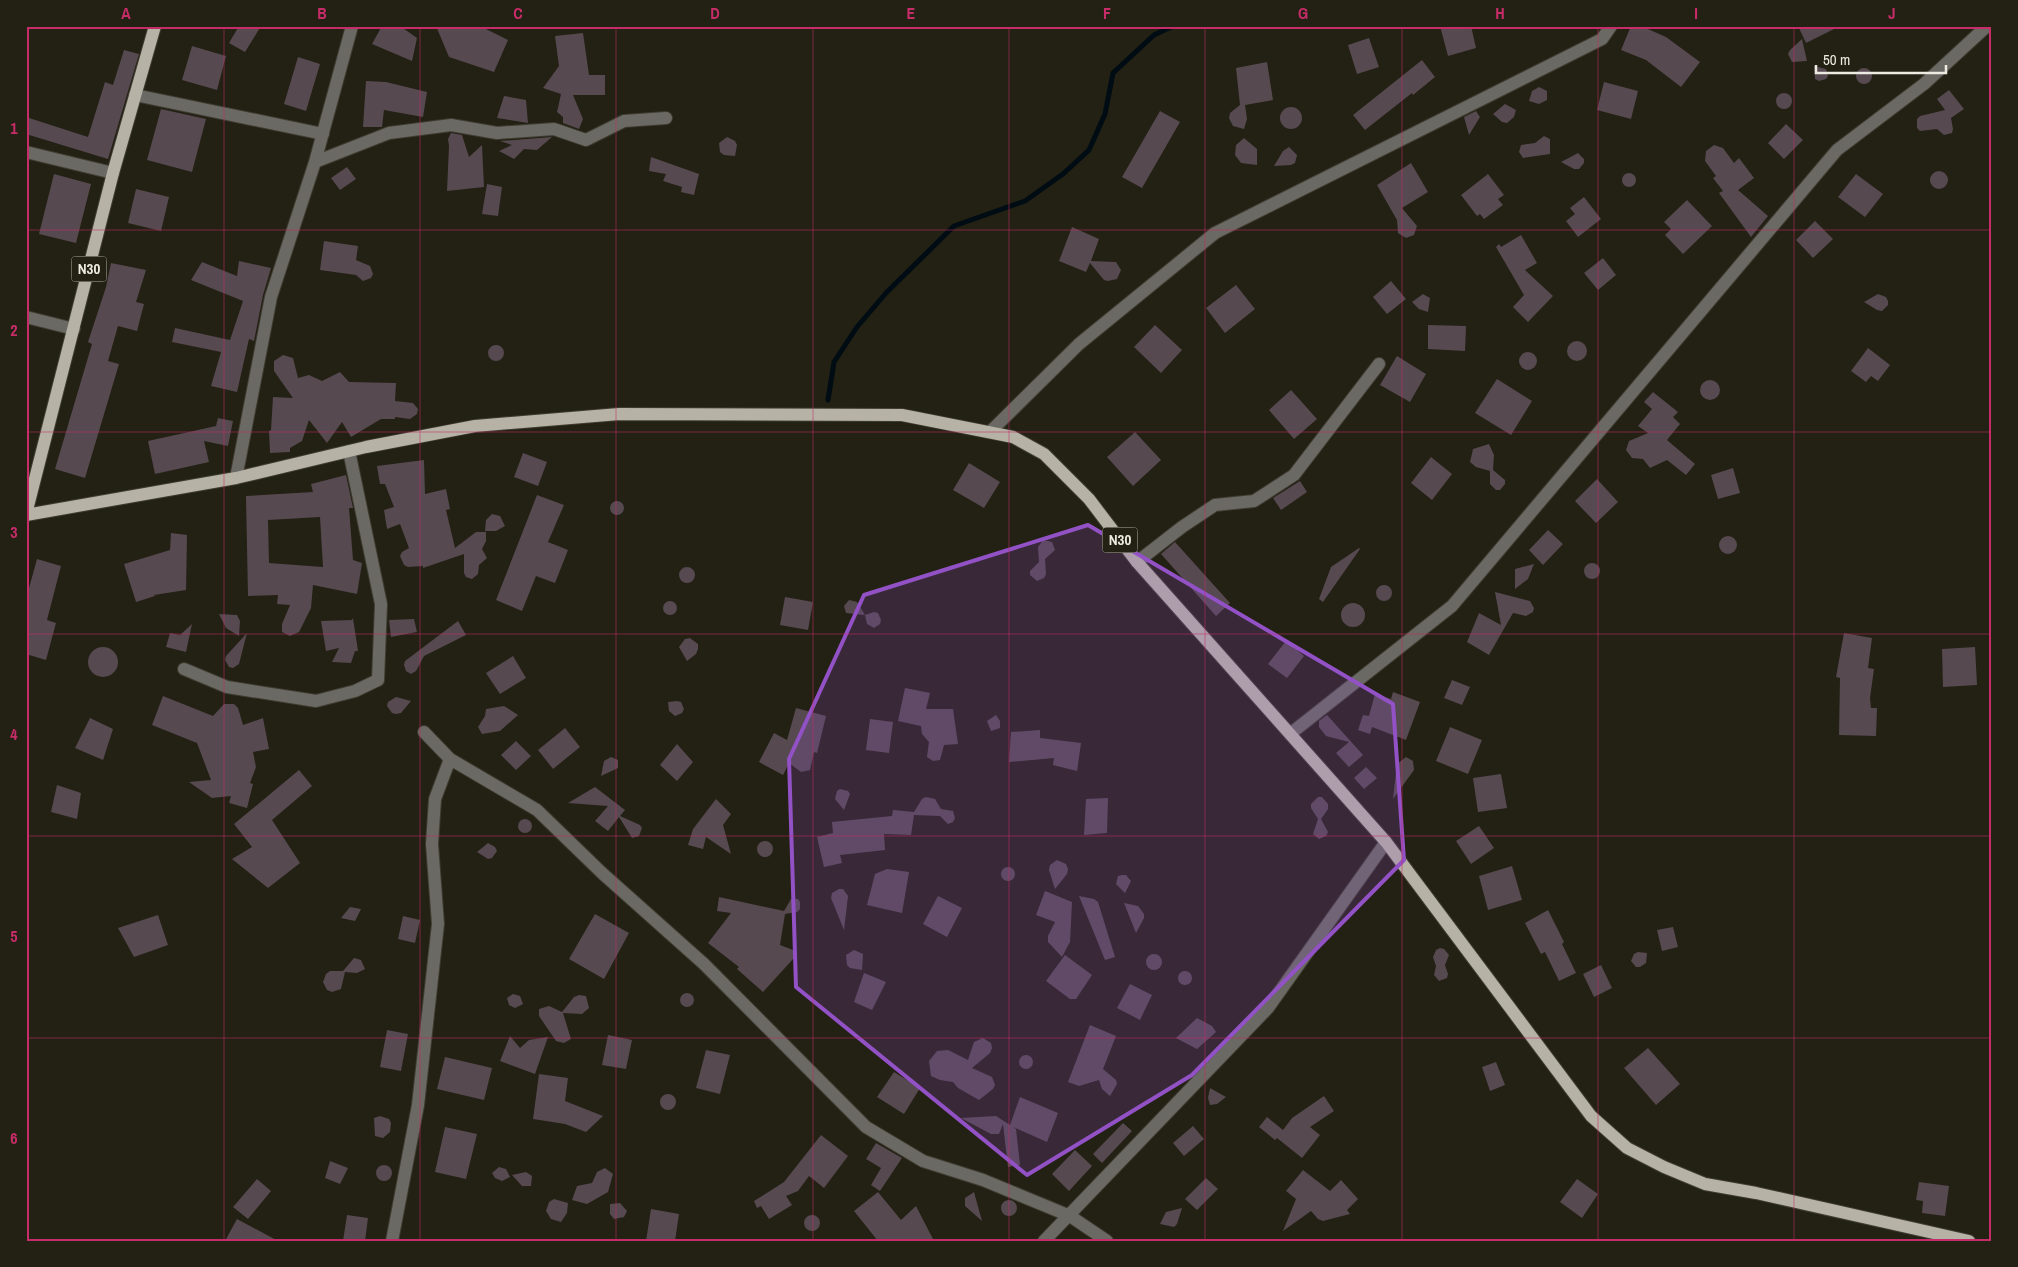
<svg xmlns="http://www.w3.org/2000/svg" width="2018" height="1267" font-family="'Archivo Narrow',sans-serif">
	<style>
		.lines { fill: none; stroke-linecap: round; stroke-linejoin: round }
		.stream { stroke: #000c13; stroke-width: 5 }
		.building { fill: #564950; fill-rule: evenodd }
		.street-casing { stroke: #3f3c31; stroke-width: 14 }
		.primary-casing { stroke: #3f3c31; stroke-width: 14 }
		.street { stroke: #6a6963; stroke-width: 12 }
		.primary { stroke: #b6b2a6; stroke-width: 12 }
		.marked { fill: #9252c6; fill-opacity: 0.2; stroke: #9252c6; stroke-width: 4; stroke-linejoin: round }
		.grid { fill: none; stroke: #c62d68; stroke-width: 1; stroke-opacity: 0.55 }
		.labels { text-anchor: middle; stroke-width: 4; stroke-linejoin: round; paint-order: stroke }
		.shield { fill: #232014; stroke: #b0ada4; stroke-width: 1 }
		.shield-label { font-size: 15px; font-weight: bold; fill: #edeae2 }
		.neatline { fill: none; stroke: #c62d68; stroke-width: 2 }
		.grid-label { font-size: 16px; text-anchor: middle; font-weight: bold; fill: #c62d68 }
	</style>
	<rect width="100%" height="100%" fill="#232014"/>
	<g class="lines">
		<path class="stream" d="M828 400 834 362 857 327 886 293 954 226 1025 201 1063 174 1089 150 1105 114 1113 73 1154 35 1173 26"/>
	</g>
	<path class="building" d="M239 26H261L245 52 229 43Z
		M382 26H400L417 38 412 61 372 44Z
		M436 26H480L508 40 494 72 449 57Z
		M1440 26H1471L1476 48 1448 56Z
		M1631 26H1641L1666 37 1700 62 1681 87 1646 60 1621 50Z
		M1798 26H1840L1806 43Z
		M583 33 589 75H605V95H573L583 119 579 129 563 123V117L557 112 561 94 543 88 559 66 555 36Z
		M1369 38 1379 67 1357 74 1348 45Z
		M1802 39 1807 61 1792 62 1788 54 1790 50Z
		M192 46 226 56 217 90 182 80Z
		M124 50 139 54 108 159 26 134V117L88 137 105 82 113 85Z
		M298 57 320 64 306 111 284 104Z
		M1422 60 1435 77 1413 95 1412 93 1365 130 1353 115Z
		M1267 62 1273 100 1245 105 1247 119 1244 129 1233 126 1229 118 1230 113 1240 105 1236 68Z
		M1814 66 1826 69 1828 76 1826 79 1819 81 1815 79Z
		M1856 76a8 8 0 1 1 16 0a8 8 0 1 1-16 0Z
		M366 81 386 82 427 92 423 117 384 110 382 127H363Z
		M1604 82 1638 91 1631 119 1597 110Z
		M1539 87 1547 91V100L1539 104 1529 101 1532 91Z
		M1949 90 1964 109 1951 118 1953 129 1952 133 1944 135 1937 129 1920 131 1917 128V119L1920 116 1945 110 1937 99Z
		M1776 101a8 8 0 1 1 16 0a8 8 0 1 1-16 0Z
		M504 96 526 100 528 123 497 118Z
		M1505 104 1516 110 1514 117 1507 123 1502 122 1493 114Z
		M1280 118a11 11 0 1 1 22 0a11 11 0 1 1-22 0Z
		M161 109 206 119 192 172 147 160Z
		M1160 111 1180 122 1142 188 1122 177Z
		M1476 111 1480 117 1469 135 1464 117Z
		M1786 124 1803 140 1784 159 1768 143Z
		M451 133 462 135 469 157 482 145 484 187 447 191 449 146 448 139Z
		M1544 136 1550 139V154L1523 158 1519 152 1521 145 1535 143Z
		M552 137 537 150 524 149 514 159 499 151 512 145 500 141Z
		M727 137 735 141 737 145 735 156 724 155 720 152 719 143Z
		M1244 138 1257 149V165L1241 163 1235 155 1236 145Z
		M1714 145 1723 148 1734 163 1739 158 1754 178 1738 190 1768 216 1751 237 1719 193 1723 191 1713 178 1716 176 1705 161 1706 151Z
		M1289 147 1297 155 1295 163 1291 165 1274 166 1283 151Z
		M1578 153 1584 159V163L1579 169H1574L1561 162Z
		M651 157 699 174 694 195 681 192 682 187 663 181 666 174 649 171Z
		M1411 163 1428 192 1402 208 1417 226 1414 235 1406 238 1398 233 1397 220 1377 185Z
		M347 167 356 179 340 190 331 178Z
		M1930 180a9 9 0 1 1 18 0a9 9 0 1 1-18 0Z
		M1622 180a7 7 0 1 1 14 0a7 7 0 1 1-14 0Z
		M54 174 91 184 76 243 39 234Z
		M1488 174 1504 195 1498 199 1503 205 1484 219 1480 214 1477 216 1461 195Z
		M1856 174 1883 194 1865 217 1838 197Z
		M487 184 502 187 498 216 482 214Z
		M136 189 169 197 161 231 128 223Z
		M1584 197 1601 219 1578 237 1566 221 1575 214 1570 208Z
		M1687 200 1712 226 1683 254 1665 235 1671 229 1664 222Z
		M1815 221 1833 239 1813 258 1796 240Z
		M1072 227 1099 239 1091 261 1116 262 1121 270 1117 279 1108 281 1104 280 1090 263 1086 272 1059 261Z
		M1521 235 1537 263 1525 270 1553 296 1528 322 1513 307 1524 295 1496 247 1499 244 1501 247Z
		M324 241 358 246 356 260 370 266 373 274 371 278 363 281 356 275 320 270Z
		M1603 258 1616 275 1598 290 1584 273Z
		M239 261 271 268 263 295 254 341 249 339 237 392 211 386 221 352 172 342 175 328 230 340 243 301 191 280 202 262 237 276Z
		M111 263 146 270 136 302 144 304 137 331 118 326 108 361 119 364 85 478 55 469 92 344 88 342 106 287Z
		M1391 281 1406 299 1387 314 1373 297Z
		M1236 285 1255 309 1225 333 1206 308Z
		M1423 294 1430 298 1428 312 1419 309 1412 302Z
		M1878 294 1886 297 1888 301V305L1882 311 1877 310 1864 302Z
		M1155 325 1182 350 1161 373 1134 347Z
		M1428 325 1466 326 1465 351 1428 349Z
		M1567 351a10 10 0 1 1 20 0a10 10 0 1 1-20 0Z
		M488 353a8 8 0 1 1 16 0a8 8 0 1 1-16 0Z
		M1868 348 1890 365 1878 381 1871 376 1866 382 1851 371Z
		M1519 361a9 9 0 1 1 18 0a9 9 0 1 1-18 0Z
		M283 355 293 358 298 378 309 375 322 381 340 372 349 382 396 383 395 401 413 403 418 409 417 414 410 419 395 417V419H381L351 437 342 422 327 443 309 420 302 441 290 448V452L270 453 269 431 271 430 273 397 293 398 274 371V361Z
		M1397 356 1426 374 1410 402 1380 385Z
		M1497 379 1532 401 1511 435 1475 413Z
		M1700 390a10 10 0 1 1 20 0a10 10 0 1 1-20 0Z
		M1291 390 1317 419 1294 439 1269 410Z
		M1653 392 1678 412 1673 417 1680 424 1667 440 1695 464 1686 475 1667 460 1650 468 1643 459 1632 458 1626 450 1629 441 1648 433 1638 426 1652 409 1644 402Z
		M218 418 233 421 228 446 204 441 209 462 155 474 148 441 216 426Z
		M1135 432 1161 460 1133 486 1107 457Z
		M1489 444 1494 455 1493 470 1505 480V484L1500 490H1496L1490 484V471L1476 467 1470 462 1473 449Z
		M523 453 547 462 538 486 514 477Z
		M1431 457 1452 474 1432 500 1411 483Z
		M424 460 425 494 446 489 450 509 446 510 455 548 476 532H486V541L482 549 487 558 479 565 478 574 472 579 466 577 464 573V554L423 568V566L408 567 404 565 400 556 402 552 409 548 400 524 387 529 384 510 394 507 385 484H380L377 466Z
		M969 463 1000 482 984 508 953 490Z
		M1733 468 1740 493 1718 499 1711 475Z
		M346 475 353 508H349L353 560 362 563 357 594 313 585 311 608 299 632 290 636 282 632V624L290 605 277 604 278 595 248 596 246 496 313 492 311 484ZM320 517 323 567 269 563 268 520Z
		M1597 479 1618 502 1596 523 1575 501Z
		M1300 481 1307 492 1281 510 1273 498Z
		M537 495 564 505 548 542 568 550 555 583 536 576 522 611 496 600Z
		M610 508a7 7 0 1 1 14 0a7 7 0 1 1-14 0Z
		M492 514 500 516 505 526 496 531H485L486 520Z
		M1548 530 1563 544 1543 565 1529 550Z
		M171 533 187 535 186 590 154 595 155 596 136 602 124 564 170 550Z
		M1719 545a9 9 0 1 1 18 0a9 9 0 1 1-18 0Z
		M1043 540 1052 542 1055 550 1045 559 1046 574 1044 578 1037 581 1030 575V571L1039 562 1038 547Z
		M1175 542 1230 603 1216 616 1161 554Z
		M1359 548 1360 549 1323 602 1319 599 1331 567Z
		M37 559 61 566 47 620 56 623 46 660 26 654V599Z
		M1584 571a8 8 0 1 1 16 0a8 8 0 1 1-16 0Z
		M1534 564 1528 579 1515 589V569Z
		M679 575a8 8 0 1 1 16 0a8 8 0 1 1-16 0Z
		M1376 593a8 8 0 1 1 16 0a8 8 0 1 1-16 0Z
		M1495 592 1530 601 1534 608 1533 612 1526 616 1513 613 1489 655 1467 642 1479 613 1501 625Z
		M785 597 813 602 808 630 780 625Z
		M849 600 857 602 865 615 846 613 844 606Z
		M663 608a7 7 0 1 1 14 0a7 7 0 1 1-14 0Z
		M1341 615a12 12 0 1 1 24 0a12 12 0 1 1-24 0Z
		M874 612 878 613 881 620 880 624 874 628 867 624 865 615Z
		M219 614 237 615 240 621 239 636 226 628Z
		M353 618 358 651H355L351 663 332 662 339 648 326 651 321 621 352 620Z
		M414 619 417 632 391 637 389 620Z
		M458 621 466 635 424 656 416 671 411 674 406 671 404 665 405 661Z
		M192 624 186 652 166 647 170 633 180 635Z
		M247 633 239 664 233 668 229 667 225 660 226 656Z
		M1844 633 1872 638 1868 668 1874 669 1870 698 1871 708H1877L1876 736 1839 735 1840 678 1836 677Z
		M690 638 698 644V649L696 654 687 661 679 647 685 639Z
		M1286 641 1304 656 1287 678 1268 664Z
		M1975 647 1977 685 1943 687 1942 649Z
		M88 662a15 15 0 1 1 30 0a15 15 0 1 1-30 0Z
		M513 656 526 678 500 694 486 673Z
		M1452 680 1470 687 1462 705 1444 698Z
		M905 688 930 693 926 709H953L958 744 944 745 940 760 933 761 927 757 929 742 922 734 921 726 898 721Z
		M1393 692 1420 702 1406 740 1372 727 1370 734 1358 730 1363 715 1369 716 1375 694 1391 699Z
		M163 696 213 716 224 704H234L238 708 243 725 263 718 269 749 253 752 256 767 250 783 253 784 247 808 229 803 231 796 212 798 189 782 211 780 197 743 152 725Z
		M396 697 411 701 401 713 396 714 392 713 387 706 388 702Z
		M677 701 681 702 684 709 682 713 675 716 669 711 668 702Z
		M504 706 518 715 500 731 482 734 478 727 485 716 486 709Z
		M796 708 826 716 817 753 814 752 810 770 801 772 789 763 783 775 759 762 774 733 787 740Z
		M996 715 1000 721V728L991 731 987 721Z
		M1327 715 1363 755 1349 767 1336 753 1349 742 1326 736 1319 727V721Z
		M90 718 113 729 103 760 75 748Z
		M870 719 893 722 889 753 866 750Z
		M1450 727 1482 740 1468 774 1436 761Z
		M565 728 580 747 553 769 538 750Z
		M1040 730V738L1081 743 1077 771 1053 765 1054 758 1009 762 1011 732Z
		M516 741 531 756 516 770 501 755Z
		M677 744 693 762 677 781 660 765Z
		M611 757 618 760V768L601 776 604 761Z
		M1406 757 1413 761 1414 770 1393 799 1397 764Z
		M1366 767 1377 778 1364 789 1354 778Z
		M299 770 312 786 272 820 300 863 268 888 232 859 252 847 234 824Z
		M1501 774 1507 808 1478 812 1473 778Z
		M57 785 81 793 77 819 51 812Z
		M595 787 625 810 620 816 640 825 642 828 639 836 632 838 619 817 608 831 595 821 608 806 568 803Z
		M840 789 848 791 850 794 844 810 835 799 837 791Z
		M926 797 935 799 941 809 953 811 955 818 953 822 948 824 940 816 914 815 911 835 884 834 885 850 840 855 842 863 824 867 817 837 833 833 832 822 892 816 893 810 914 812 922 799Z
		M1318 797H1322L1328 804V809L1321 819 1328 832 1326 836 1319 839 1313 834 1318 819 1311 808V804Z
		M1108 798 1107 833 1084 835 1086 799Z
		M716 799 731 814 723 825 731 854 706 837 703 849 688 845 693 829Z
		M518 826a7 7 0 1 1 14 0a7 7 0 1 1-14 0Z
		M1479 826 1494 848 1471 864 1456 841Z
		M757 849a8 8 0 1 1 16 0a8 8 0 1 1-16 0Z
		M488 843 495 847 497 851 492 858 488 859 477 852Z
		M1057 860 1066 864 1068 869 1067 874 1055 889 1049 870 1050 865Z
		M1512 866 1522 900 1488 910 1479 876Z
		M1001 874a7 7 0 1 1 14 0a7 7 0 1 1-14 0Z
		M887 869 909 872 902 913 867 905 875 874Z
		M1122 875H1126L1131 881 1125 893 1116 884 1118 876Z
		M839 889H843L848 896 844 930 831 898 832 893Z
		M1045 891 1072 902 1070 942 1062 957 1048 942V936L1055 922 1036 915Z
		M938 896 962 908 947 937 923 924Z
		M1079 896 1094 899 1098 902 1115 957 1105 960Z
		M719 897 784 911 791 899H798L800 902V909L797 912 785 914 780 945 793 950 794 958 763 992 737 969 739 967 708 943 731 913 717 911Z
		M1124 903 1138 906 1144 914V918L1136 933Z
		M350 907 361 909 355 921 341 918Z
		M1548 910 1564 942 1562 944 1576 973 1559 981 1545 952 1541 954 1525 923Z
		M595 914 629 933 604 979 569 959Z
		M158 915 168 945 134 957 118 928Z
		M403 916 420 920 415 943 398 939Z
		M1673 927 1678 947 1662 951 1657 930Z
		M1440 948 1444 949 1449 955 1445 965 1448 974 1447 978 1439 981 1434 975 1436 966 1433 957 1436 950Z
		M854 950 863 954 862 970 850 968 847 965 846 955Z
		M1638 952 1647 953 1646 963 1640 967H1636L1631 961 1634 954Z
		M1146 962a8 8 0 1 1 16 0a8 8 0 1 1-16 0Z
		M1065 955 1092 975 1076 999H1070L1046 981Z
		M354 958 361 960 365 969 357 973 345 972 341 989 332 992 327 990 323 982 326 974 330 971H343Z
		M1601 965 1612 988 1594 997 1583 974Z
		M1178 978a7 7 0 1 1 14 0a7 7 0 1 1-14 0Z
		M864 973 886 982 872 1010 854 1002Z
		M1130 984 1152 995 1140 1020 1117 1008Z
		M680 1000a7 7 0 1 1 14 0a7 7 0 1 1-14 0Z
		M513 994 520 996 523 1004 515 1008 509 1005 507 998Z
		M579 995 586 996 589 1008 582 1014 563 1013 571 1039 564 1043 556 1041 539 1016V1009L549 1006 562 1012 574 997Z
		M1197 1018 1212 1026 1216 1032 1197 1049 1176 1038Z
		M1090 1025 1116 1036 1103 1069 1116 1080 1117 1084 1110 1096 1102 1089 1099 1080 1079 1086 1068 1082Z
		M387 1030 408 1034 401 1071 380 1067Z
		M608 1035 632 1040 626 1069 602 1065Z
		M510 1036 520 1048 529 1040 548 1037 535 1074 500 1061Z
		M983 1038 991 1043 992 1048 990 1053 972 1068 992 1077 995 1085 993 1089 979 1100 958 1088 953 1082 940 1080 931 1076 929 1061 937 1051 948 1050 968 1060 974 1042Z
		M1648 1048 1680 1084 1656 1105 1624 1068Z
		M706 1050 730 1055 720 1094 696 1088Z
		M1019 1062a7 7 0 1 1 14 0a7 7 0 1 1-14 0Z
		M445 1057 492 1068 484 1100 437 1089Z
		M1496 1062 1505 1085 1490 1091 1482 1067Z
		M894 1072 920 1088 904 1114 877 1097Z
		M539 1074 568 1078 565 1101 603 1116 586 1132 565 1124 533 1119Z
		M1210 1088 1226 1097 1217 1104 1210 1105 1208 1098Z
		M660 1102a8 8 0 1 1 16 0a8 8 0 1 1-16 0Z
		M1324 1096 1334 1111 1310 1127 1320 1135 1302 1158 1277 1138 1275 1140 1259 1127 1267 1117 1283 1130 1292 1118Z
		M1020 1097 1058 1113 1047 1142 1013 1127 1016 1129 1020 1165 1008 1167 1003 1124 999 1134H991L961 1118 996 1116 1010 1125Z
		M380 1116 389 1119 391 1123 390 1132 383 1138 375 1136 374 1118Z
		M1123 1123 1132 1131 1102 1163 1093 1154Z
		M1193 1126 1204 1139 1184 1156 1173 1143Z
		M445 1127 477 1134 466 1179 435 1172Z
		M821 1135 848 1156 824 1188 809 1176 798 1191 786 1196 792 1205 769 1219 761 1206 757 1208 754 1201 784 1182Z
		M876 1143 902 1158 880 1191 871 1185 881 1168 866 1159Z
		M1075 1150 1092 1166 1069 1191 1052 1174Z
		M330 1161 348 1168 340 1184 325 1178Z
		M376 1173a8 8 0 1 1 16 0a8 8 0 1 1-16 0Z
		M499 1167 506 1169 510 1177 502 1181 495 1178 492 1173Z
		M605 1168 613 1174 608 1192 587 1204 572 1200 577 1186 592 1183 597 1172Z
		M1303 1170 1330 1191 1341 1180 1358 1199 1347 1210 1350 1214 1323 1221 1318 1219 1311 1211 1283 1231 1296 1199 1286 1191Z
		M526 1172 532 1176 531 1186H522L512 1175Z
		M1206 1178 1218 1189 1197 1210 1185 1199Z
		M257 1179 271 1191 248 1219 233 1207Z
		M1577 1179 1598 1194 1582 1218 1560 1202Z
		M1919 1182 1949 1186 1945 1216 1922 1213 1923 1201 1916 1200Z
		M878 1192 901 1220 916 1206 934 1241H878L854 1211Z
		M974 1192 982 1221 965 1206V1198Z
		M554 1199 568 1203 567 1213 561 1222 551 1219 546 1211 549 1202Z
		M1001 1208a8 8 0 1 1 16 0a8 8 0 1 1-16 0Z
		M620 1203 627 1211 624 1217 614 1219 610 1214V1204Z
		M1182 1208 1177 1224 1174 1227 1160 1224 1166 1212Z
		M651 1209 679 1214 675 1241H646Z
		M347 1215 368 1218 365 1241H343Z
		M804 1223a8 8 0 1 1 16 0a8 8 0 1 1-16 0Z
		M237 1219 278 1241H225Z"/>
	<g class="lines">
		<defs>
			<path id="street" d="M135 95 323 134
				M26 152 113 173
				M315 162 389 133 451 125 497 133 554 129 586 140 624 121 666 118
				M26 317 74 329
				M991 431 1079 344 1215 233 1602 39 1611 26
				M236 478 271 297 315 162 352 26
				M1137 562 1182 527 1215 505 1254 501 1294 475 1379 364
				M184 669 227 687 316 701 355 691 378 680 381 604 349 451
				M424 732 450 759 537 810 602 873 704 964 866 1127 923 1161 983 1180 1070 1216 1107 1241
				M1290 734 1452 606 1837 150 1924 84 1987 26
				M392 1241 418 1105 438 924 432 844 435 799 450 759
				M1044 1241 1268 1008 1386 842"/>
			<path id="primary" d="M26 514 113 173 155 26
				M26 515 236 478 366 447 475 426 619 414 902 415 1013 437 1044 454 1089 499 1137 562 1386 842 1591 1116 1627 1148 1664 1167 1705 1184 1756 1193 1969 1241"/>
		</defs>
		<use href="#street" class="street-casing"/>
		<use href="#primary" class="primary-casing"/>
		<use href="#street" class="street"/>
		<use href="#primary" class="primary"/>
	</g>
	<path class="marked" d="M1088 525 1393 704 1404 860 1192 1075 1027 1175 796 987 789 759 864 595Z"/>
	<path class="grid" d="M224 26V1241M420 26V1241M616 26V1241M813 26V1241M1009 26V1241M1205 26V1241M1402 26V1241M1598 26V1241M1794 26V1241M26 230H1992M26 432H1992M26 634H1992M26 836H1992M26 1038H1992"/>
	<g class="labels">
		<g class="shield">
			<rect x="71.5" y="256.5" width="35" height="25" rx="4"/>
			<rect x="1102.5" y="527.5" width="35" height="25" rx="4"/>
		</g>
		<g class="shield-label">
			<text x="89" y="274">N30</text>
			<text x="1120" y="545">N30</text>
		</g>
	</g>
	<rect width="2018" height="1267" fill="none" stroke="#232014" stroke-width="55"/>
	<path d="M1816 65v8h130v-8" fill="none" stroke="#edeae2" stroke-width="2.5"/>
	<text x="1823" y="65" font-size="15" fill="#edeae2" stroke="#232014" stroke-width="4" paint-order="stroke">50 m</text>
	<rect x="28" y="28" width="1962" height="1212" class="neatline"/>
	<g class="grid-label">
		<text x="126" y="19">A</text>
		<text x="322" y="19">B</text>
		<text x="518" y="19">C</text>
		<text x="715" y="19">D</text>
		<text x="911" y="19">E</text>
		<text x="1107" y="19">F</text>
		<text x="1303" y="19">G</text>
		<text x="1500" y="19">H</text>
		<text x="1696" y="19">I</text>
		<text x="1892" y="19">J</text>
		<text x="14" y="134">1</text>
		<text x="14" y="336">2</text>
		<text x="14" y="538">3</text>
		<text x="14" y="740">4</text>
		<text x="14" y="942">5</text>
		<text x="14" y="1144">6</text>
	</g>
</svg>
